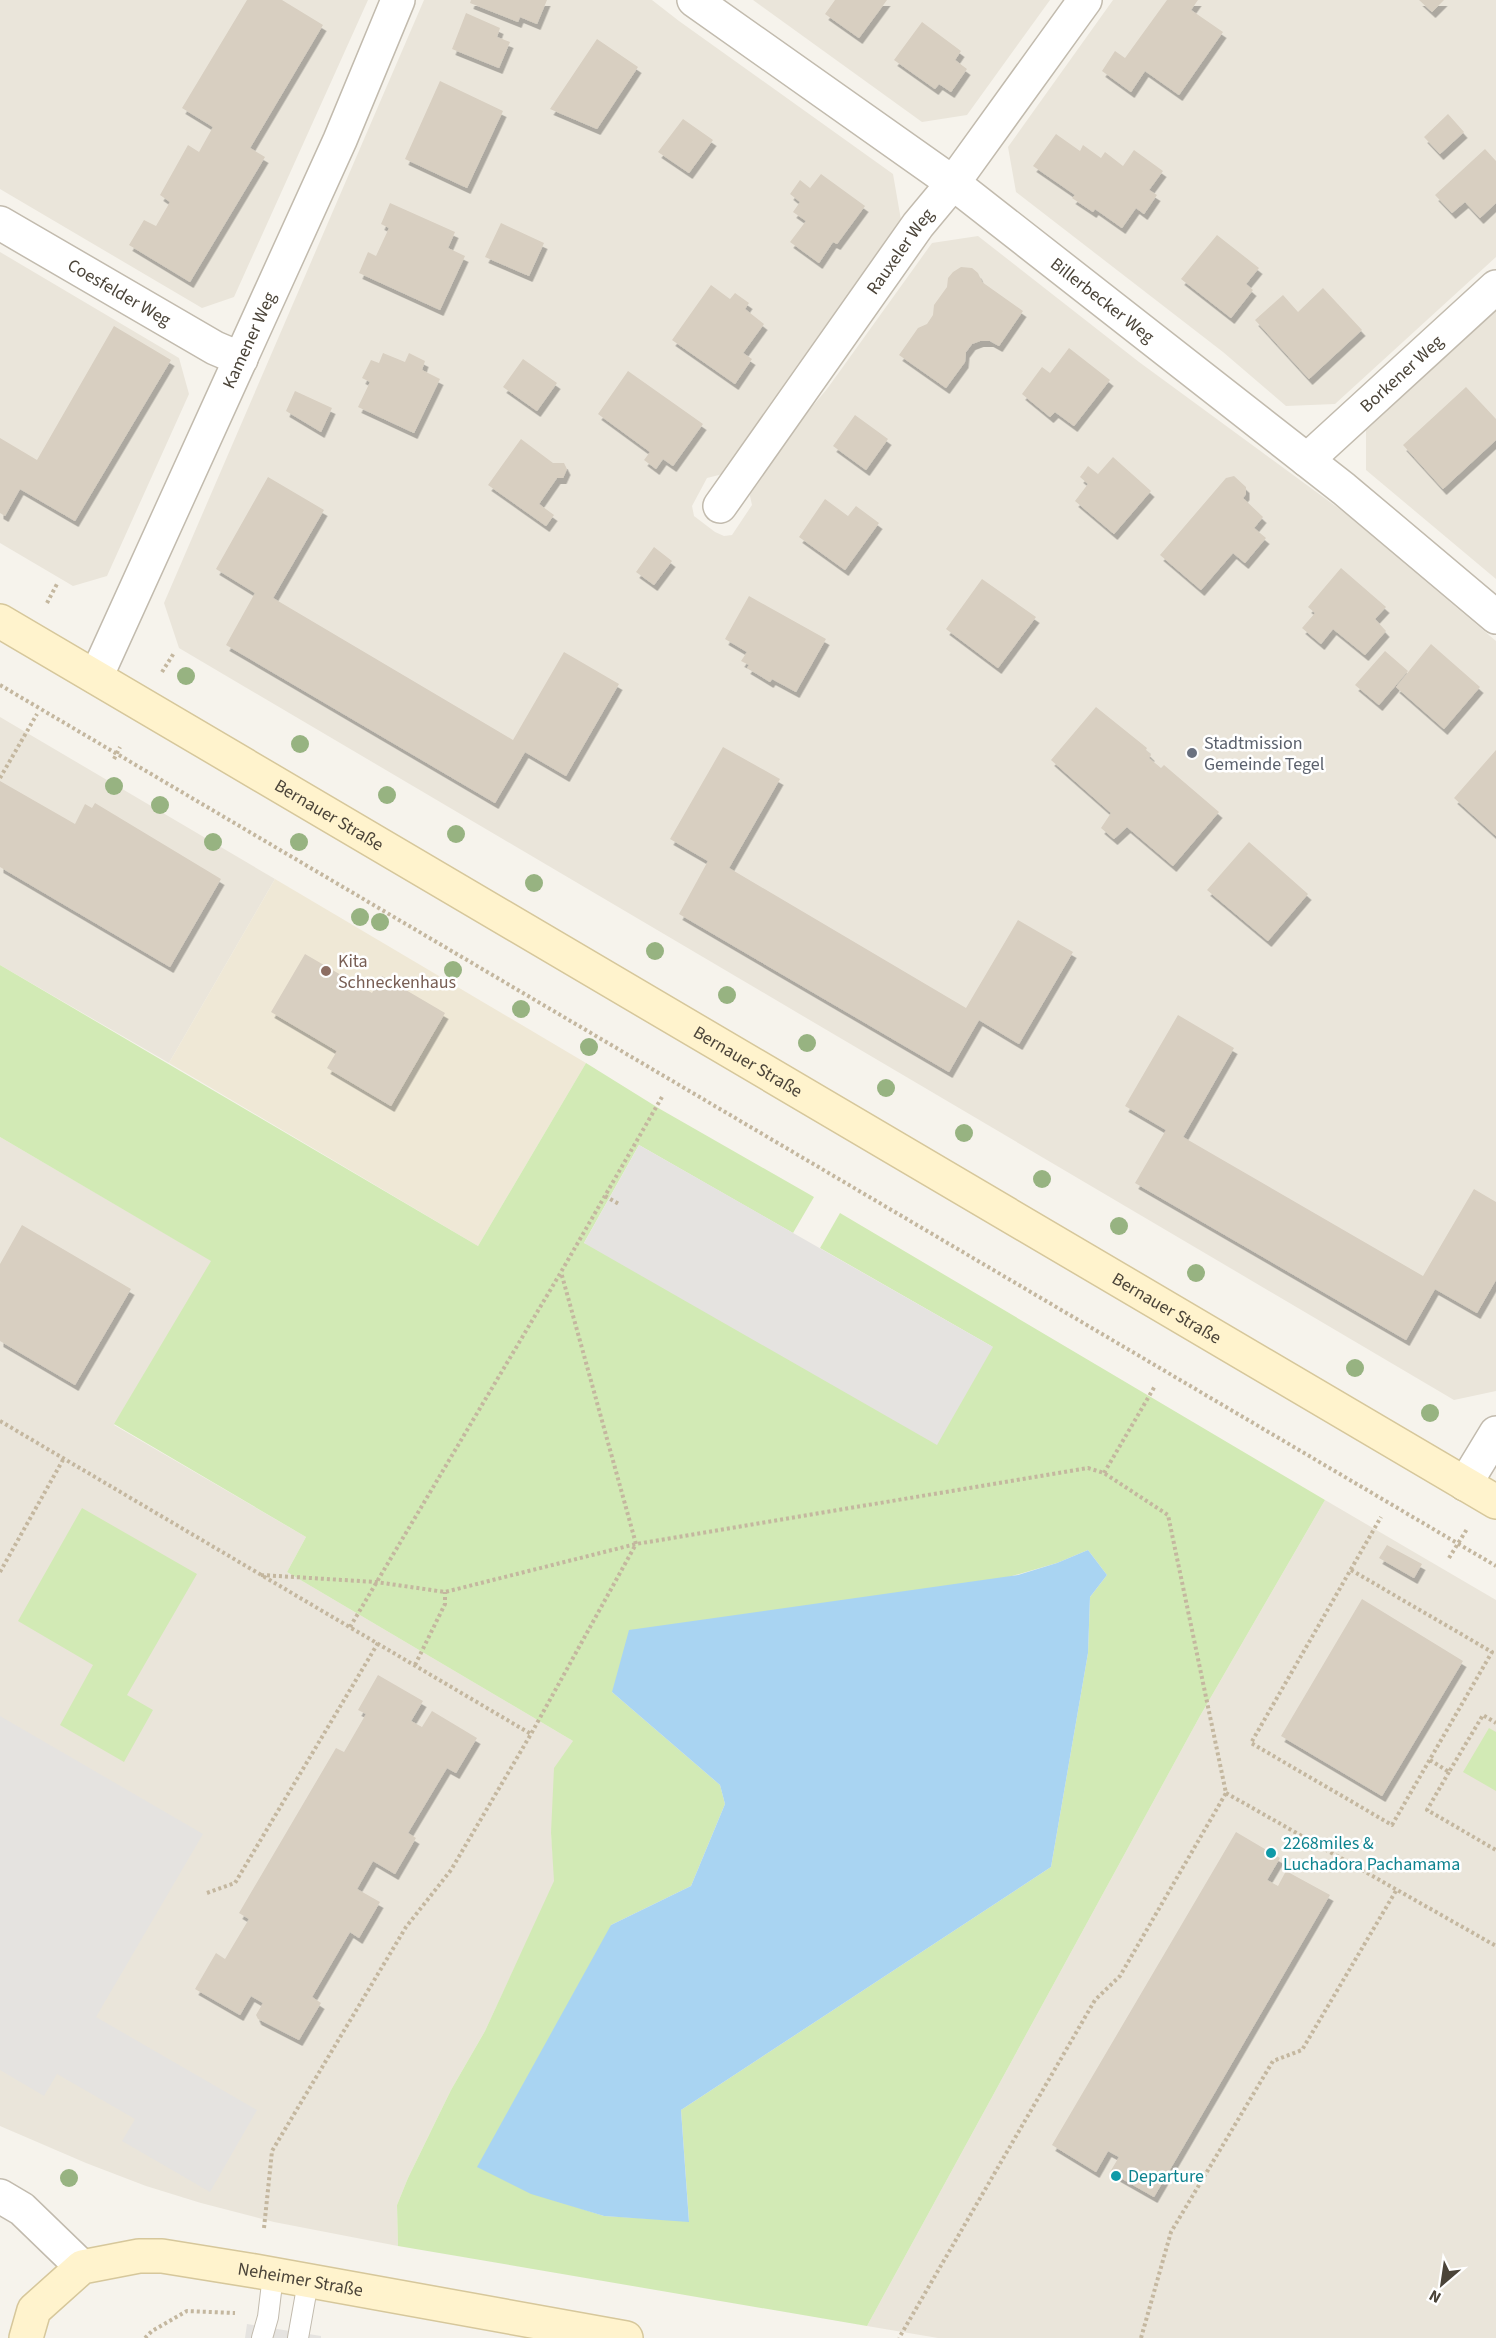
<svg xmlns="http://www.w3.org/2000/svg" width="1496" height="2338" font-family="'Source Sans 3',sans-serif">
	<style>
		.residential { fill: #eae5da }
		.education { fill: #efe8d6 }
		.green { fill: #d2eab5; fill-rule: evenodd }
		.parking { fill: #e5e3e0 }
		.water { fill: #a9d4f2 }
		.building { fill: #d8cfc1; filter: url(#shadow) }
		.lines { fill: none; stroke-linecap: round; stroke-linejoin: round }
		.lane-casing { stroke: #c2bbae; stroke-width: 22 }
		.street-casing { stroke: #c2bbae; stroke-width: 36 }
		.secondary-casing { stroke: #d6c79b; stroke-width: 36 }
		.path { stroke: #c4b79f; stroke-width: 4; stroke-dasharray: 3 3; stroke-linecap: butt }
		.lane { stroke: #fff; stroke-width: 20 }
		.street { stroke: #fff; stroke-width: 33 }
		.secondary { stroke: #fff3cd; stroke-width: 33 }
		.tree { fill: #97b381 }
		.worship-dot { fill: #6b7280; stroke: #fff; stroke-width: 2 }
		.education-dot { fill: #8d6e63; stroke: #fff; stroke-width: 2 }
		.culture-dot { fill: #0f9aa8; stroke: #fff; stroke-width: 2 }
		.labels { text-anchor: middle; stroke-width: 5; stroke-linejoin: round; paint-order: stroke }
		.street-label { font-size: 18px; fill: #4b4439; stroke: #fff }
		.worship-label { font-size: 18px; fill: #5b616d; stroke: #fff; text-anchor: start }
		.education-label { font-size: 18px; fill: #785e54; stroke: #fff; text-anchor: start }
		.culture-label { font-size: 18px; fill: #0d838f; stroke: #fff; text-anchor: start }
	</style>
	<defs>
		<filter id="shadow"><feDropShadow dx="3.5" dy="6" stdDeviation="0" flood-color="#0004"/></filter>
	</defs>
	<rect width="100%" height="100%" fill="#f6f3ec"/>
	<path class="residential" d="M0 0H368L234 297 202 308 0 189Z
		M424 0H652L679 21 893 174 901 220 814 342 730 467 723 474 707 478 692 506 694 516 715 532 724 536 732 535 752 505 750 496 751 479 827 389 932 243 978 236 1139 362 1345 513 1496 641V1391L1454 1400 179 648 164 603Z
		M753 0H1050L967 115 922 122Z
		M1113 0H1496V257L1335 404 1286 406 1223 352 1016 192 1008 147Z
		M0 252 179 358 189 394 107 576 73 586 0 543Z
		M1496 311V579L1366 470V429Z
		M0 717 275 879 169 1063 0 965Z
		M0 1137 212 1261 114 1425 306 1537 287 1572 573 1741 551 1833 555 1881 485 2031 451 2090 408 2178 397 2205 398 2246 274 2222 201 2203 146 2186 86 2163 0 2126Z
		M1325 1500 1496 1600V2338H938L867 2326 1200 1716Z"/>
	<path class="education" d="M275 879 586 1063 478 1246 169 1063Z"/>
	<path class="green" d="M0 965 478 1246 586 1063 660 1109 814 1197 793 1233 639 1145 584 1243 993 1347 820 1248 840 1213 1325 1500 1200 1716 867 2326 398 2246 397 2205 408 2178 451 2090 485 2031 554 1881 551 1833 554 1768 573 1741 287 1572 306 1537 114 1424 211 1261 0 1137ZM1088 1550 1107 1575 1090 1597 1088 1653 1051 1867 681 2110 689 2221 604 2216 573 2206 611 1925 691 1886 725 1804 720 1785 612 1692 1057 1563Z
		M82 1508 197 1574 127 1695 153 1710 124 1762 60 1725 93 1665 18 1621Z
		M1489 1728 1496 1732V1791L1463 1772Z"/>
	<path class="parking" d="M639 1145 993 1347 937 1445 584 1243Z
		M0 1716 203 1834 96 2017 257 2110 210 2192 122 2141 135 2119 57 2074 44 2096 0 2070Z
		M247 2324 321 2336V2338H245Z"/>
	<path class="water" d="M1088 1550 1107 1575 1090 1597 1088 1653 1051 1867 681 2110 689 2222 604 2216 531 2194 477 2167 611 1925 691 1886 725 1804 720 1785 612 1692 629 1630 1018 1575 1057 1563Z"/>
	<path class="building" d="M247 0H282L323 25 250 148 265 157 190 282 129 245 144 220 156 226 170 202 160 195 188 145 199 152 213 127 182 108Z
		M471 0H547L537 24 520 17 518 22 470 3Z
		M835 0H887L859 38 825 14Z
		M1167 0H1198L1191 10 1223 32 1179 95 1145 71 1131 92 1102 71 1115 51 1125 58Z
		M1419 0H1444L1432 12Z
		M466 13 500 28 497 37 510 42 499 68 452 49Z
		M922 22 961 51 955 60 967 69 951 92 939 84 935 89 894 60Z
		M597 39 638 67 597 129 550 109Z
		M440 81 503 111 467 188 405 159Z
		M1448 114 1464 132 1440 154 1424 137Z
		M683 119 713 140 689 173 658 152Z
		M1056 134 1080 151 1083 145 1101 158 1105 152 1123 166 1134 150 1163 171 1149 190 1157 195 1144 214 1136 208 1122 228 1095 209 1093 212 1072 198 1075 195 1033 166Z
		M1485 149 1496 161V203L1480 218 1465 202 1452 213 1435 195Z
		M821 174 865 206 837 244 833 242 819 263 790 242 806 221 793 212 800 202 790 194 800 180 810 188Z
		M390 203 455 232 448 248 465 256 440 310 359 273 368 252 376 256 389 228 381 224Z
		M501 223 544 243 529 276 485 257Z
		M1217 235 1259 268 1246 284 1253 290 1231 318 1181 279Z
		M961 267 972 268 978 273 982 282 1023 311 999 346 990 341H980L972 344 966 352 965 362 946 388 899 355 918 328 927 324 933 315 934 305 947 287 948 278 953 272Z
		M711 285 730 299 735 293 749 303 745 309 764 324 743 353 752 359 735 384 672 340Z
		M1323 288 1362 330 1309 379 1255 320 1283 295 1298 312Z
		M114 326 171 360 75 521 20 489 5 516 0 513V438L37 460Z
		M1069 348 1110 380 1074 426 1055 412 1050 417 1022 394 1042 367 1050 373Z
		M383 353 405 362 409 353 425 361 422 370 440 379 414 433 358 407 370 382 362 378 371 360 379 363Z
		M523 359 557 383 537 411 503 387Z
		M628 371 703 424 673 466 663 459 656 469 644 460 650 452 598 414Z
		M1466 387 1496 419V440L1443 489 1403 445Z
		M295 391 332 408 321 432 286 411Z
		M855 415 888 439 866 470 833 446Z
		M521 439 553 463H564L567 469 563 478H557L539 504 554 515 546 526 488 485Z
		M1113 457 1151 491 1114 534 1075 501 1088 484 1080 477 1088 466 1098 474Z
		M1234 476 1246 487V494L1243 498 1263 517 1254 528 1266 538 1245 563 1233 553 1201 590 1160 555 1226 478Z
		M268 477 324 510 273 598 513 740 564 652 619 684 566 776 525 752 495 803 226 645 255 593 216 569Z
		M825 499 848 516 856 506 879 523 845 570 799 537Z
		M654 547 672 561 654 585 636 572Z
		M1341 568 1386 607 1375 619 1386 631 1365 655 1333 629 1321 644 1302 628 1315 613 1308 607Z
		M982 579 1036 617 998 668 946 629Z
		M749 596 826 639 796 692 772 679 770 682 747 668 749 665 741 661 747 652 725 639Z
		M1431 644 1480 687 1444 729 1396 687Z
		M1385 651 1408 671 1379 705 1355 685Z
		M1096 707 1147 748 1146 750 1151 755 1149 758 1161 768 1164 765 1219 812 1173 866 1127 827 1114 839 1101 828 1111 813 1051 760Z
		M723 747 780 779 729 868 966 1008 1018 920 1073 952 1019 1044 979 1020 949 1072 679 914 708 861 670 839Z
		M1496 750V836L1454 798Z
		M0 781 75 824 85 804 92 808 95 803 221 879 170 967 0 867Z
		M1249 842 1308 894 1268 941 1207 890Z
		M305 954 372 993 382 976 445 1013 391 1106 327 1068 337 1051 271 1012Z
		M1178 1015 1234 1048 1183 1137 1423 1276 1474 1189 1496 1202V1280L1477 1313 1435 1289 1406 1340 1135 1183 1166 1130 1125 1106Z
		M22 1225 131 1289 75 1385 0 1341V1264Z
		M1387 1545 1422 1564 1414 1578 1379 1558Z
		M1362 1599 1463 1661 1382 1796 1281 1736Z
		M378 1675 423 1701 411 1721 422 1727 432 1711 477 1738 456 1773 447 1768 408 1833 416 1838 395 1874 373 1861 357 1889 380 1902 359 1938 350 1932 312 1997 321 2003 299 2040 258 2019 256 2015 263 2003 251 1996 240 2015 195 1989 216 1953 225 1959 249 1919 239 1913 336 1748 344 1752 366 1714 358 1710Z
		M1236 1832 1280 1858 1267 1880 1278 1886 1286 1871 1330 1895 1154 2197 1110 2172 1119 2157 1108 2151 1096 2172 1052 2145Z"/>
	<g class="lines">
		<defs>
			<path id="lane" d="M262 2338 268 2317 273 2275
				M298 2338 308 2282"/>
			<g id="street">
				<path id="s1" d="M694 0 953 183 1344 489 1496 617"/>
				<path id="s2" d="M0 223 215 348 241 359"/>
				<path id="s3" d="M1307 460 1496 287"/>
				<path id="s4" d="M720 506 918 225 953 183 1085 0"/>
				<path id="s5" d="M96 677 340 140 398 0"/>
				<path d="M1465 1484 1496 1433"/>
				<path d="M0 2196 22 2209 82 2267"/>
			</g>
			<g id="secondary">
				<path id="s6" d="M0 621 1496 1502"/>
				<path id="s7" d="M26 2338 34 2310 82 2267 139 2256H162L255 2271 626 2338"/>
			</g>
		</defs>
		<use href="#lane" class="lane-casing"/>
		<use href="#street" class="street-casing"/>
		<use href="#secondary" class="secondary-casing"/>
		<path class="path" d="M47 603 57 584
			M162 672 174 653
			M0 685 1496 1566
			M114 759 120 747
			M0 778 37 714
			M605 1196 619 1204
			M0 1421 531 1734
			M1104 1473 1155 1386
			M1449 1558 1467 1529
			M1351 1570 1492 1652 1392 1825 1251 1743 1381 1517
			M0 1572 64 1458
			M261 1575 376 1582 445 1592 636 1544 1088 1468 1104 1473 1168 1515 1226 1793 1120 1976 1095 2000 899 2338
			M350 1627 561 1272 662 1097
			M415 1665 445 1604V1592
			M1430 1760 1449 1772 1483 1715 1496 1723
			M1449 1772 1427 1810 1496 1850
			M1226 1793 1496 1946
			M207 1893 235 1883 378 1643
			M264 2228 272 2151 406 1927 451 1870 531 1734 636 1544 561 1272
			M145 2338 152 2331 187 2311 235 2313
			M1141 2338 1171 2232 1273 2061 1302 2050 1397 1889"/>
		<use href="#lane" class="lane"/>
		<use href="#street" class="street"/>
		<use href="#secondary" class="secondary"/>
	</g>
	<g class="tree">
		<circle cx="186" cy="676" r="9"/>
		<circle cx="300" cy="744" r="9"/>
		<circle cx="114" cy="786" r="9"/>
		<circle cx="387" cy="795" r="9"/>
		<circle cx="160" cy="805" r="9"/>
		<circle cx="456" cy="834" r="9"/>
		<circle cx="213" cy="842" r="9"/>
		<circle cx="299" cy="842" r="9"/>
		<circle cx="534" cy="883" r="9"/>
		<circle cx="360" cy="917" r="9"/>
		<circle cx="380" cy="922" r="9"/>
		<circle cx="655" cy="951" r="9"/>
		<circle cx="453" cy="970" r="9"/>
		<circle cx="727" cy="995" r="9"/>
		<circle cx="521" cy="1009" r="9"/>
		<circle cx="807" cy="1043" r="9"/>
		<circle cx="589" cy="1047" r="9"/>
		<circle cx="886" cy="1088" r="9"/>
		<circle cx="964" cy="1133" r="9"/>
		<circle cx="1042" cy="1179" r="9"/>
		<circle cx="1119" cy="1226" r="9"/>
		<circle cx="1196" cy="1273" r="9"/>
		<circle cx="1355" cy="1368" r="9"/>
		<circle cx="1430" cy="1413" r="9"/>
		<circle cx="69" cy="2178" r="9"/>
	</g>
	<circle class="worship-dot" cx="1192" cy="753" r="6"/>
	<circle class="education-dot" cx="326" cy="971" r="6"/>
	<g class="culture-dot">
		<circle cx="1271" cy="1853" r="6"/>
		<circle cx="1116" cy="2176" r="6"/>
	</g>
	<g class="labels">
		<g class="street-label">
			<text dy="6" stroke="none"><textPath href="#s4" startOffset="312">Rauxeler Weg</textPath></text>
			<text dy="6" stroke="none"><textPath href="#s2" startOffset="138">Coesfelder Weg</textPath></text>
			<text dy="6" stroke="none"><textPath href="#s1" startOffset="507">Billerbecker Weg</textPath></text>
			<text dy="6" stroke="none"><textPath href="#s5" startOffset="370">Kamener Weg</textPath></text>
			<text dy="6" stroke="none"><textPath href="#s3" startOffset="128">Borkener Weg</textPath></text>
			<text dy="6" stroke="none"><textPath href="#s6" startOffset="382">Bernauer Straße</textPath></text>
			<text dy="6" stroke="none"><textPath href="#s6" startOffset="868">Bernauer Straße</textPath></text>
			<text dy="6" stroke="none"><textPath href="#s6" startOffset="1354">Bernauer Straße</textPath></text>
			<text dy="6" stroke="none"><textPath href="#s7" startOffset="315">Neheimer Straße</textPath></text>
		</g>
		<g class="worship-label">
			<text x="1204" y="749">Stadtmission<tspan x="1204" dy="21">Gemeinde Tegel</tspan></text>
		</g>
		<g class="education-label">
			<text x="338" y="967">Kita<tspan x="338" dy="21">Schneckenhaus</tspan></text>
		</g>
		<g class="culture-label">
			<text x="1283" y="1849">2268miles &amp;<tspan x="1283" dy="21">Luchadora Pachamama</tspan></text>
			<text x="1128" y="2182">Departure</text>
		</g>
	</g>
	<g transform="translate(1442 2284) rotate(209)" stroke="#ffffff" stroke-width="4.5" paint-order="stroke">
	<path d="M0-4.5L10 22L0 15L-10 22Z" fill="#4b4439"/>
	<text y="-9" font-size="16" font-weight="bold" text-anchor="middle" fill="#4b4439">N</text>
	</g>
</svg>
